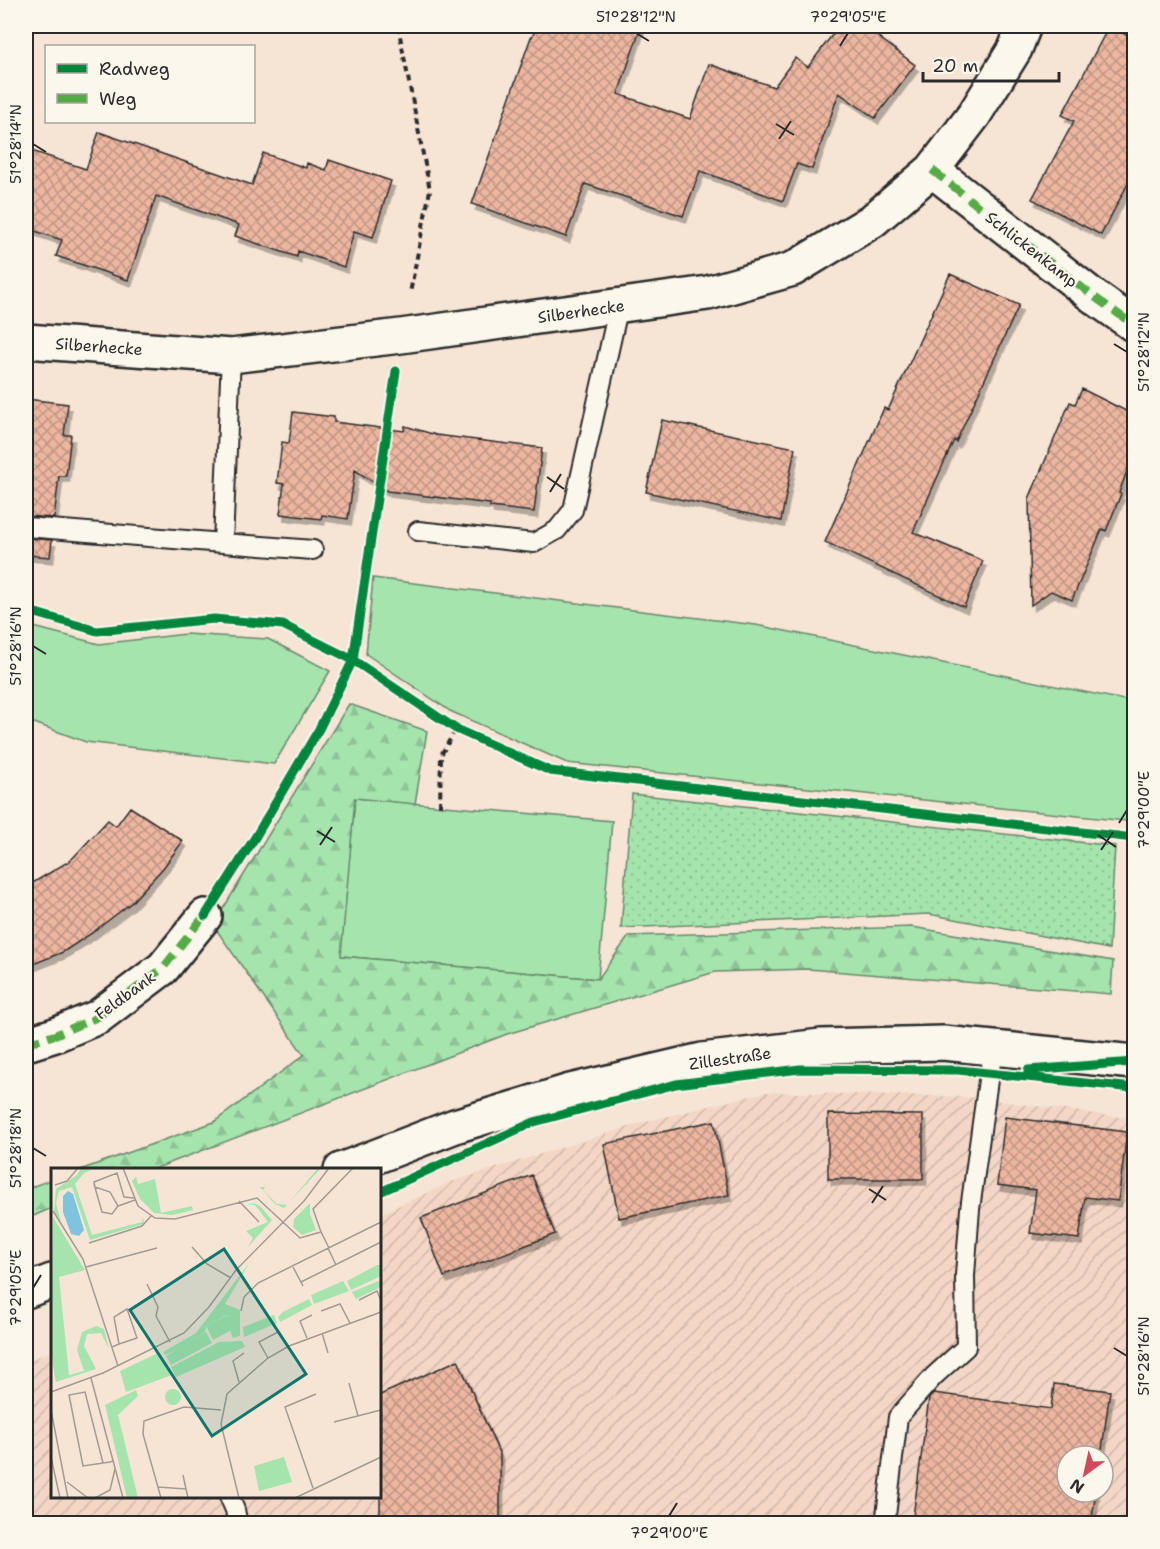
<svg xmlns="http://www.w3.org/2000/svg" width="1160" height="1549" font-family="'Shantell Sans',sans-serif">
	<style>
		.industrial { fill: url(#industrial-furrows); fill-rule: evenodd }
		.grass { fill: #a5e4ad; stroke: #68886c; stroke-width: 1.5 }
		.forest { fill: url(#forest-firs); stroke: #68886c; stroke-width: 1.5 }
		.park { fill: url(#park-dots); stroke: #68886c; stroke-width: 1.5 }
		.building { fill: url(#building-cross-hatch); stroke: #2b2b2b; stroke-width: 1.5; filter: url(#shadow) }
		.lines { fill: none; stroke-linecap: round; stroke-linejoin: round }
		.service-casing { stroke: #2b2b2b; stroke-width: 22 }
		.minor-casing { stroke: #2b2b2b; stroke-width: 38 }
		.secondary-casing { stroke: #2b2b2b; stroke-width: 38 }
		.path { stroke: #2b2b2b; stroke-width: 4; stroke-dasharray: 6 4.5; stroke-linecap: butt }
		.service { stroke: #fbf7ec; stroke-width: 18 }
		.minor { stroke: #fbf7ec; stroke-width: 33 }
		.secondary { stroke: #fbf7ec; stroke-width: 33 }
		.quiet { stroke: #54ab44; stroke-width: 8; stroke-dasharray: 15 8; stroke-linecap: butt }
		.cycleway-casing { stroke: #fbf7ec; stroke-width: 13 }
		.cycleway { stroke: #00873e; stroke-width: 9 }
		.ticks { fill: none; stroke: #2b2b2b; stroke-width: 2 }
		.labels { text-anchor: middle; stroke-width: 4.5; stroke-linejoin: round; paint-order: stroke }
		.street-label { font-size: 16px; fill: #2b2b2b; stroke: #fbf7ec }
		.inset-road { fill: none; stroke: #a59a91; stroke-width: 1.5 }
		.view { fill: #0f766e; fill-opacity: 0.15; stroke: #0f766e; stroke-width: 3 }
		.inset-edge { fill: none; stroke: #2b2b2b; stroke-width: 3 }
		.neatline { fill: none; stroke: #2b2b2b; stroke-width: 2 }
		.ticks-label { font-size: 15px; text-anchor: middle; fill: #2b2b2b }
	</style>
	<defs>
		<pattern id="industrial-furrows" width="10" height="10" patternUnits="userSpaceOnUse" patternTransform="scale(1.5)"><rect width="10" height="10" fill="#f3d6c5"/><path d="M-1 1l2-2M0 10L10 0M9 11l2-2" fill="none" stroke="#d0b8a9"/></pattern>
		<pattern id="forest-firs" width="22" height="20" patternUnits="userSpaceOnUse" patternTransform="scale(1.5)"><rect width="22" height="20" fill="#a5e4ad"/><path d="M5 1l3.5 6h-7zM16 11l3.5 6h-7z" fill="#8ec495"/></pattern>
		<pattern id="park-dots" width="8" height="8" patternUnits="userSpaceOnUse" patternTransform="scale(1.5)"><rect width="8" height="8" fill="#a5e4ad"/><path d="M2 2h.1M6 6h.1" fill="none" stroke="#8ec495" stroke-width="1.8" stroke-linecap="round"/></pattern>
		<pattern id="building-cross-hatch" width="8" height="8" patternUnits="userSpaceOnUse" patternTransform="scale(1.5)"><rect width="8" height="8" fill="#ecb6a0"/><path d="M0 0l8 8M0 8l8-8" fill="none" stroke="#bf9483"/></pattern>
		<filter id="shadow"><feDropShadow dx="3.5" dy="6" stdDeviation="0" flood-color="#0004"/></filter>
	</defs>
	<rect width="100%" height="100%" fill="#f6e4d5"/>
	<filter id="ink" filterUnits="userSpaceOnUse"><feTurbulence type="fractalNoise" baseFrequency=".0167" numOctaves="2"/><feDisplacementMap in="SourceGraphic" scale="12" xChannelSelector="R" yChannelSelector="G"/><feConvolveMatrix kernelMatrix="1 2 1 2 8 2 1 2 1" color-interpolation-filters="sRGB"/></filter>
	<g filter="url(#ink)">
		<path class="industrial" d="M766 1092 968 1097 1134 1119V1523L26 1524V1361L52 1351V1496H380V1214L454 1181 641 1123ZM1067 1456H1103V1492H1067Z"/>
		<path class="grass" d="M373 578 756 625 1134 702V731L1126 821 567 763 450 711 366 654Z
			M26 625 99 644 186 634 268 639 330 671 274 764 86 742 26 720Z
			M355 798 612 821 598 979 340 956Z"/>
		<path class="forest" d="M349 704 427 731 415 804 355 798 341 956 598 979 629 936 912 927 1113 961 1111 994 808 969 715 972 507 1034 154 1169 80 1170 214 1122 304 1055 213 925Z
			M52 1179V1208L26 1219V1189Z"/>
		<path class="park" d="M632 794 1115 846 1109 949 929 914 621 928Z"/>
		<path class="building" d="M537 26H641L618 94 690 119 709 64 774 87 795 58 808 67 839 26H864L915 65 875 118 839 93 812 169 797 164 783 201 700 171 683 216 585 184 566 237 472 204 531 37H532Z
			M1109 26 1134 39V172L1101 235 1032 199 1074 121 1062 115Z
			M99 132 252 185 263 153 306 168 307 163 326 170 329 160 391 181 373 237 354 231 344 267 298 251 297 257 235 236 239 225 156 196 128 280 56 256 62 240 26 228V149L86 169Z
			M950 274 1019 305 956 442 954 440 913 532 983 561 964 607 825 542 884 408 888 410Z
			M1082 389 1134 415V452L1119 493 1121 494 1106 531 1102 529 1072 600 1051 591 1031 605 1029 499 1070 402 1075 404Z
			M26 399 68 404 64 435H71L66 476H59L54 518 26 516Z
			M293 412 334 417V422L404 431 405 426 436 435 542 448 534 512 490 507V504L387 491 355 470 348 519 322 515 321 519 280 514 284 484 277 483 282 442 289 443Z
			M662 420 795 448 781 521 646 492Z
			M26 538 52 540 50 557 26 555Z
			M130 807 183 841 163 868 131 903 92 933 63 952 26 967V887L71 860 108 820 116 826Z
			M828 1114 923 1115V1179H828Z
			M1005 1117 1127 1132 1118 1201 1085 1197 1079 1239 1030 1233 1036 1190 997 1185Z
			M714 1121 729 1195 619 1218 604 1144Z
			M532 1175 555 1234 444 1277 421 1218Z
			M458 1360 500 1455V1524H380V1395Z
			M1054 1384 1110 1391 1101 1456H1067V1492H1096L1091 1524H912L929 1398 934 1393 1051 1409Z"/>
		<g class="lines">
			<defs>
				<path id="service" d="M26 527 223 543 231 356
					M418 531 534 543 557 530 573 510 619 305
					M223 543 313 550
					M229 1496 235 1510 238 1524
					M885 1524 898 1417 934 1376 966 1347 965 1275 970 1209 989 1073 994 1048"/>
				<path id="minor" d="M932 170 1093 296 1134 325
					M26 341 231 356 401 336 708 293 793 269 872 221 932 170 974 115 1015 49 1024 26
					M26 1044 55 1035 98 1017 163 968 205 916"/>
				<path id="secondary" d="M341 1170 455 1126 570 1091 702 1060 821 1046 943 1043 1134 1062
					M26 1291 52 1281"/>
			</defs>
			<use href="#service" class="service-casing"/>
			<use href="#minor" class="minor-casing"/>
			<use href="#secondary" class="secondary-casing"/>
			<path class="path" d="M398 26 430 190 410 293
				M440 806 441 755 456 729"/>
			<use href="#service" class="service"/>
			<use href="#minor" class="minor"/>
			<use href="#secondary" class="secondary"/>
			<path class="quiet" d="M932 170 1093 296 1134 325
				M26 1044 55 1035 98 1017 163 968 208 911"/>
			<defs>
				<path id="cycleway" d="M26 610 97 631 214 619 283 625 353 660 456 729 550 771 1134 838
					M205 916 256 836 319 729 353 660 396 371
					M1028 1070 1134 1062
					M380 1192 534 1122 676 1084 800 1069 958 1070 1134 1088"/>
			</defs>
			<use href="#cycleway" class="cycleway-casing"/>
			<use href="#cycleway" class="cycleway"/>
		</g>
	</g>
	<path class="ticks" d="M636 33 649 41M840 46 848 33M776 124 794 135M779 139 791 121M33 144 46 152M1114 344 1127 352M547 477 564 489M550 492 561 474M33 646 46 654M1119 823 1127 810M317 831 335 842M1098 835 1116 847M320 845 332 827M1101 850 1113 832M33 1148 46 1156M869 1189 886 1200M872 1203 883 1186M33 1288 41 1275M1114 1348 1127 1356M669 1516 677 1503"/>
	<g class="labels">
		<g class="street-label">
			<text transform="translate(1032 249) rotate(38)" y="6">Schlickenkamp</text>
			<text transform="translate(581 311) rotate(-8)" y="6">Silberhecke</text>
			<text transform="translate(99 346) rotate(4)" y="6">Silberhecke</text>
			<text transform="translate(125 995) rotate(-36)" y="6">Feldbank</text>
			<text transform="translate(730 1058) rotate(-8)" y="6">Zillestraße</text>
		</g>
	</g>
	<g transform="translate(51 1168)">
		<rect width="330" height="330" fill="#f6e4d5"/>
		<path d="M30 0 41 2 33 5 24 16 41 67 91 54 92 49 93 56 39 72 21 19 8 23 5 35 11 58 3 44 5 21 26 7ZM267 0H270L233 40 224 36 209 19H214L212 22 226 36 236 37ZM85 9 87 16 104 11 110 45 141 38 142 42 121 47 103 45 89 31 81 13ZM259 35V46L265 62 251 67 242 59 243 51ZM196 36H205L210 39 221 52 197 79 202 70 195 63 217 54 204 37ZM2 49 34 102 8 109 18 207 33 203 26 182 31 164 45 158 53 161 58 181 50 165 36 166 33 178 45 201 5 214 0 187ZM326 97H330V108L300 122 296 113ZM330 112V119L305 131 301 124ZM292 113 298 123 263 136 260 127ZM258 131 261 137 229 154 227 149 232 144ZM177 147 184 160 162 172 155 158ZM223 147 226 155 193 169 192 159ZM191 173 194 179 125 209 120 199 168 174ZM233 289 241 314 208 323 203 298Z" fill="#a5e4ad"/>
		<path d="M199 94 174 136 189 142V168L182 170 179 163 184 160 176 147 155 158 154 164 132 179 114 187 112 184 145 165ZM85 222 87 228 67 247 87 330H76L54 237Z" fill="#a5e4ad"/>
		<path d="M155 164 161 175 120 197 115 188ZM107 185 121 207 75 224 69 203ZM114 229a8 8 0 1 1 16 0a8 8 0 1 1-16 0Z" fill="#a5e4ad"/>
		<path d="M17 23 22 26 33 62 28 68 20 66 12 44V28Z" fill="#7ec4df"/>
		<path class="inset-road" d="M72 0 87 38 104 50 124 51 206 30 249 70 270 64 278 80M43 16 51 44 61 46 67 38M4 17 16 13 27 0M83 30 73 29 66 5 43 14 44 19 59 24 67 38 84 32M188 33 208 54M2 43 32 91 67 198M270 64 262 41 302 0M38 75 91 58 100 48M141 79 156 96 180 110M277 80 285 97M241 97 252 118M35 99 106 80M250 114 330 74M96 116 107 139 105 148 119 174M308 132 326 123 330 133M190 143 193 129 207 115 330 54M270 143 289 136 299 155M271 165 277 185M256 170 249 153 261 147M61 179 68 176 63 149 76 141 86 170 68 176M217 190 208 174 227 164M40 210 72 330M188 214 182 193 193 185M298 215 307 248M0 224 52 205 133 165 158 139 185 102 253 33 278 0M0 242 17 330M283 254 330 242M0 289 9 330M52 295 34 224 18 227 32 298 59 294 62 293M132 307 137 330M16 314 37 330M107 319 135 321M262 320 234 239 265 226M44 330 59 322 64 301M110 330 92 266 93 253 133 239 170 242M188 330 170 256 176 226 217 190 238 178 330 144M244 330 330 289"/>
		<path class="view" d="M173 81 255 206 161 268 79 142Z"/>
		<rect width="330" height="330" class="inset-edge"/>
	</g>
	<rect width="1160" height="1549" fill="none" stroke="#fbf7ec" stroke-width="66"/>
	<rect x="45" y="45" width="210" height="78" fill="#fbf7ec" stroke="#a8a59f" stroke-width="1.5"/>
	<rect x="57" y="64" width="30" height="9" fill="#00873e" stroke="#a8a59f" stroke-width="1.5"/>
	<text x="99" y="75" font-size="18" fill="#2b2b2b">Radweg</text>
	<rect x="57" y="94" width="30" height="9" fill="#54ab44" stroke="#a8a59f" stroke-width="1.5"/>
	<text x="99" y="105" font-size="18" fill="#2b2b2b">Weg</text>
	<g transform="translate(1085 1474) rotate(213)"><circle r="28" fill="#fbf7ec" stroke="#a8a59f" stroke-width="1.5"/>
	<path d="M0-4.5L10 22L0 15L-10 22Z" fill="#d1495b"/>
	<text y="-9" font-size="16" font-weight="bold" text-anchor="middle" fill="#2b2b2b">N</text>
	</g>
	<path d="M923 72v9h136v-9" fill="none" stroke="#2b2b2b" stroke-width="3"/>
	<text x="932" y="72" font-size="18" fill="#2b2b2b" stroke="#fbf7ec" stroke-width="4.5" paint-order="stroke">20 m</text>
	<rect x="33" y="33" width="1094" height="1483" class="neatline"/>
	<g class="ticks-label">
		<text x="636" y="22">51°28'12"N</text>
		<text x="848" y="22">7°29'05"E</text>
		<text transform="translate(16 144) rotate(-90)" y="5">51°28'14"N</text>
		<text transform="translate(1144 352) rotate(-90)" y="5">51°28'12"N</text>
		<text transform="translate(16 646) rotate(-90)" y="5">51°28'16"N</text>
		<text transform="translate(1144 810) rotate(-90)" y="5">7°29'00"E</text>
		<text transform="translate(16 1148) rotate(-90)" y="5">51°28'18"N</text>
		<text transform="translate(16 1288) rotate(-90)" y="5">7°29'05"E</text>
		<text transform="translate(1144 1356) rotate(-90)" y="5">51°28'16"N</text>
		<text x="669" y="1538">7°29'00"E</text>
	</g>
</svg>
